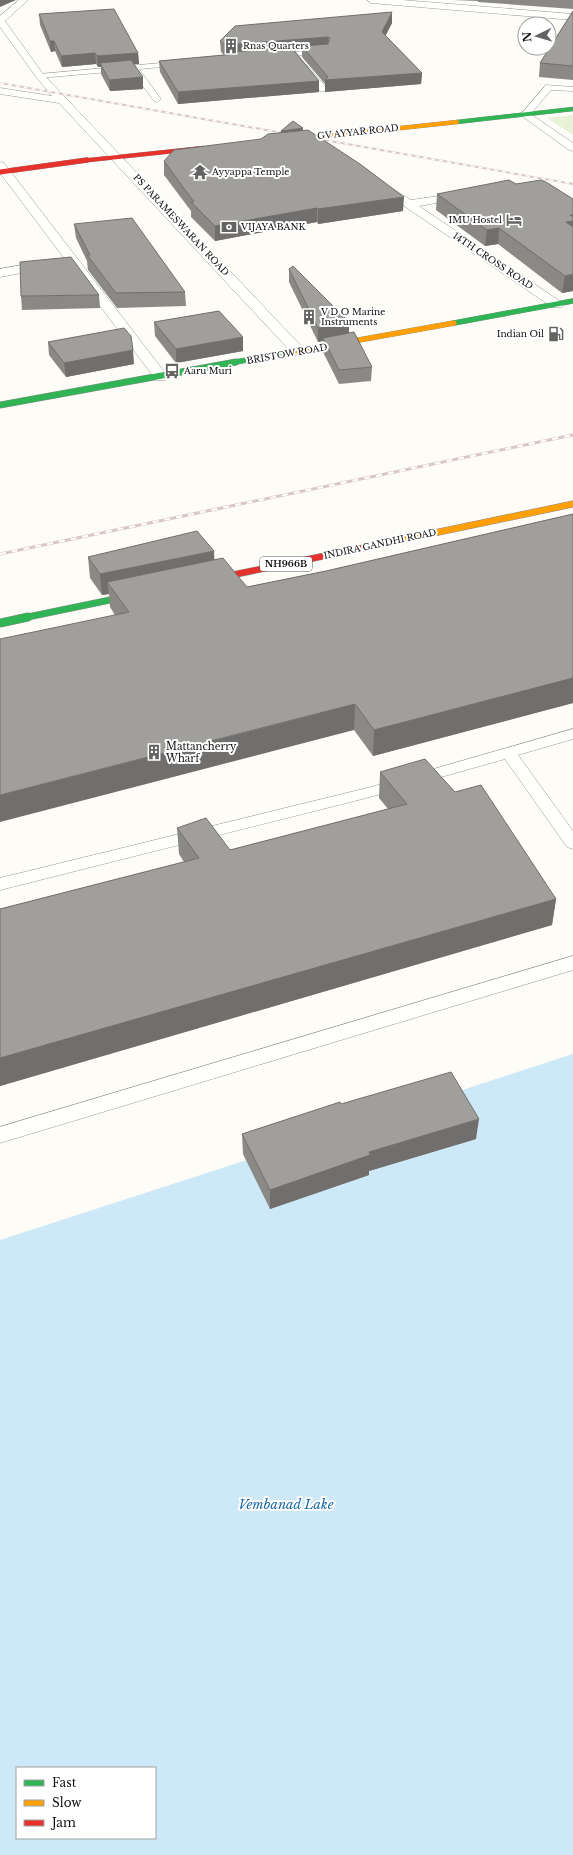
<svg xmlns="http://www.w3.org/2000/svg" width="573" height="1855" font-family="'Libre Baskerville',serif">
	<style>
		.green { fill: #e7f3d7 }
		.water { fill: #cde8f7; fill-rule: evenodd }
		.lines { fill: none; stroke-linecap: round; stroke-linejoin: round }
		.lane-casing { stroke: #979795; stroke-width: 1 }
		.street-casing { stroke: #979795; stroke-width: 1 }
		.fast-far3-casing { stroke: #8e8d8b; stroke-width: 4.5 }
		.fast-far2-casing { stroke: #8e8d8b; stroke-width: 5.5 }
		.fast-far1-casing { stroke: #8e8d8b; stroke-width: 7 }
		.fast-casing { stroke: #8e8d8b; stroke-width: 9 }
		.slow-far2-casing { stroke: #8e8d8b; stroke-width: 4.5 }
		.slow-far1-casing { stroke: #8e8d8b; stroke-width: 5.5 }
		.slow-casing { stroke: #8e8d8b; stroke-width: 7 }
		.jam-far2-casing { stroke: #8e8d8b; stroke-width: 4.5 }
		.jam-far1-casing { stroke: #8e8d8b; stroke-width: 5.5 }
		.jam-casing { stroke: #8e8d8b; stroke-width: 7 }
		.lane { fill: #fffffe; fill-rule: evenodd }
		.street { fill: #fffffe; fill-rule: evenodd }
		.fast-far3 { stroke: #30b455; stroke-width: 4 }
		.fast-far2 { stroke: #30b455; stroke-width: 5 }
		.fast-far1 { stroke: #30b455; stroke-width: 6 }
		.fast { stroke: #30b455; stroke-width: 8 }
		.slow-far2 { stroke: #ff9f0a; stroke-width: 4 }
		.slow-far1 { stroke: #ff9f0a; stroke-width: 5 }
		.slow { stroke: #ff9f0a; stroke-width: 6 }
		.jam-far2 { stroke: #e5322d; stroke-width: 4 }
		.jam-far1 { stroke: #e5322d; stroke-width: 5 }
		.jam { stroke: #e5322d; stroke-width: 6 }
		.rail-far1-casing { stroke: #d9c6c7; stroke-width: 2 }
		.rail-casing { stroke: #d9c6c7; stroke-width: 3 }
		.rail-far1 { stroke: #fff; stroke-width: 1.5; stroke-dasharray: 4; stroke-linecap: butt }
		.rail { stroke: #fff; stroke-width: 2; stroke-dasharray: 6; stroke-linecap: butt }
		.wall { fill: #8a8986 }
		.shaded-wall { fill: #716f6d }
		.building { fill: #a19f9c; stroke: #716f6d }
		.labels { text-anchor: middle; stroke-width: 4; stroke-linejoin: round; paint-order: stroke }
		.far-poi-label { font-size: 9px; fill: #111; stroke: #fff; text-anchor: start }
		.far-street-label { font-size: 9px; fill: #111; stroke: #fff }
		.shield { fill: #fff; stroke: #585858; stroke-width: 1 }
		.shield-label { font-size: 9px; font-weight: bold; fill: #111 }
		.poi-label { font-size: 10px; fill: #111; stroke: #fff; text-anchor: start }
		.near-water-label { font-size: 13px; font-style: italic; fill: #1768a6; stroke: #fff }
	</style>
	<rect width="100%" height="100%" fill="#fdfcf7"/>
	<path class="green" d="M573 115V135L547 118Z"/>
	<path class="water" d="M573 1054V1855H0V1240ZM17 1768H155V1838H17Z"/>
	<g class="lines">
		<defs>
			<path id="lane" d="M325 49H328V53L272 58 268 56 272 54Z
				M183 61H186V65L139 69 161 99 157 102 154 101 131 70 40 78 36 76 40 74Z
				M301 65H307L326 87V91H320L301 69Z
				M546 85 573 87V91L551 90 529 116H523V112Z
				M573 729V739L518 755 573 831V849L567 847 505 759 374 796 0 890V878L371 787Z
				M573 956V970L0 1143V1127Z"/>
			<path id="street" d="M19 0H28L5 21 43 74 304 349 306 352 304 355H294L59 103 0 94V88L52 96 37 78 0 27V16Z
				M367 0H402L573 14V20L371 3Z
				M526 111 573 143V151L569 150 522 116 521 114 522 112Z
				M0 162 4 163 166 374 168 377 166 380H156L0 173Z
				M379 181 411 200 467 192 471 193 473 195 471 197 419 206 564 304 562 307H552L375 186 373 184 375 182Z
				M50 260 56 264 54 267 0 277V269Z"/>
			<path id="fast-far3" d="M457 122 573 109"/>
			<path id="fast-far2" d="M454 323 573 301
				M230 363 292 352"/>
			<path id="fast-far1" d="M0 405 236 362
				M23 618 139 594"/>
			<path id="fast" d="M0 623 28 617"/>
			<path id="slow-far2" d="M289 140 457 122"/>
			<path id="slow-far1" d="M292 352 454 323"/>
			<path id="slow" d="M377 545 573 504"/>
			<path id="jam-far2" d="M80 161 203 148"/>
			<path id="jam-far1" d="M0 172 87 160"/>
			<path id="jam" d="M208 580 377 545"/>
		</defs>
		<use href="#lane" class="lane-casing"/>
		<use href="#street" class="street-casing"/>
		<use href="#fast-far3" class="fast-far3-casing"/>
		<use href="#fast-far2" class="fast-far2-casing"/>
		<use href="#fast-far1" class="fast-far1-casing"/>
		<use href="#fast" class="fast-casing"/>
		<use href="#slow-far2" class="slow-far2-casing"/>
		<use href="#slow-far1" class="slow-far1-casing"/>
		<use href="#slow" class="slow-casing"/>
		<use href="#jam-far2" class="jam-far2-casing"/>
		<use href="#jam-far1" class="jam-far1-casing"/>
		<use href="#jam" class="jam-casing"/>
		<use href="#lane" class="lane"/>
		<use href="#street" class="street"/>
		<use href="#fast-far3" class="fast-far3"/>
		<use href="#fast-far2" class="fast-far2"/>
		<use href="#fast-far1" class="fast-far1"/>
		<use href="#fast" class="fast"/>
		<use href="#slow-far2" class="slow-far2"/>
		<use href="#slow-far1" class="slow-far1"/>
		<use href="#slow" class="slow"/>
		<use href="#jam-far2" class="jam-far2"/>
		<use href="#jam-far1" class="jam-far1"/>
		<use href="#jam" class="jam"/>
		<defs>
			<path id="rail-far1" d="M0 83 289 134
				M313 138 573 184"/>
			<path id="rail" d="M0 554 573 435"/>
		</defs>
		<use href="#rail-far1" class="rail-far1-casing"/>
		<use href="#rail" class="rail-casing"/>
		<use href="#rail-far1" class="rail-far1"/>
		<use href="#rail" class="rail"/>
	</g>
	<path class="wall" d="M453 0H573V9L478 2V1Z
		M573 11V80L539 77 540 63Z
		M39 14 138 53 139 64H133L143 77V89L110 91 101 74V67H98L96 64 62 67 55 51 51 52 40 25Z
		M392 23 385 35 422 73 421 84 325 92V84L302 57V50H294L319 81V92L178 104 160 72 159 61 224 55 221 52 220 41Z
		M303 128V130L403 211 318 224 317 222 215 241 191 217V211L164 175V161L261 139 281 132V131Z
		M516 184 573 291 562 293 498 244 485 246 436 210 437 194Z
		M74 224 185 292 186 306 117 308 88 270 87 261 76 238Z
		M289 269 349 322V333L372 367 371 381 339 384 323 352V341L318 342 289 282Z
		M99 295 100 308 22 310 21 296Z
		M154 322 243 351 176 363 155 336Z
		M48 342 134 364 66 377 49 355Z
		M573 514V703L373 756 354 730 115 615 110 607 109 594 102 595 90 578 88 557 214 560 247 587 326 571Z
		M380 772 455 792 556 899 552 925 0 1086V909L184 862 179 854 177 828 230 850 388 809 379 798Z
		M341 1104 476 1139 369 1171V1175L270 1209 243 1154 242 1134Z"/>
	<path class="shaded-wall" d="M0 0H16L0 7Z
		M392 12V23L382 43V32Z
		M328 37V48L302 46V50L235 55V54L233 52V56H225V45Z
		M50 41H54L55 51 51 52Z
		M95 53 96 64 62 67 61 56Z
		M138 53 139 64 102 67 100 63 101 67H98L97 56Z
		M422 73 421 84 325 92V80Z
		M143 77V89L110 91 109 80Z
		M319 81V92L178 104V92Z
		M303 128 302 135 281 137V131Z
		M404 197 403 211 318 224V209Z
		M317 208V222L215 241V226Z
		M570 215H573V237L566 222Z
		M499 228 498 244 485 246 487 230Z
		M573 274V291L562 293 565 276Z
		M349 322V336L323 338V341L318 342V328Z
		M243 337V351L176 363V349Z
		M133 350 134 364 66 377 64 363Z
		M214 551 215 572 107 582 109 594 102 595 100 574Z
		M573 678V703L373 756 374 730Z
		M355 704 354 730 0 822V795Z
		M556 899 552 925 0 1086V1058Z
		M479 1119 476 1139 369 1171V1175L270 1209V1190L369 1152Z"/>
	<path class="building" d="M114 9 138 53 97 56 95 53 61 56 54 41H50L39 14Z
		M573 11V66L540 63Z
		M392 12 382 32 422 73 325 80 328 77 302 46 328 44 330 38 328 37 225 45 220 41 235 26Z
		M291 47 319 81 178 92 159 61 235 54 233 52Z
		M131 60 143 77 109 80 100 63Z
		M293 121 303 128 281 131Z
		M308 130 360 164 404 197 318 209 317 208 215 226 191 202H194L164 161 174 150 261 139 268 134Z
		M509 180 516 184 541 180 546 182 573 199V215H570L573 217V221L566 222 573 227V274L565 276 499 228 487 230 437 194Z
		M132 218 185 292 116 293 87 255H90L74 224Z
		M71 257 99 295 21 296 20 262Z
		M293 266 349 322 318 328 289 269Z
		M219 311 243 337 176 349 154 322Z
		M124 328 131 336 133 350 64 363 48 342Z
		M354 332 372 367 339 370 323 338Z
		M573 514V678L374 730 355 704 0 795V639L129 612 107 582 223 558 247 587 326 571Z
		M197 531 214 551 100 574 88 557Z
		M425 759 455 792 481 785 556 899 0 1058V909L199 858 177 828 206 818 230 850 407 804 380 772Z
		M451 1072 479 1119 369 1152 370 1155 270 1190 242 1134 340 1102 341 1104Z"/>
	<defs>
		<symbol id="building-bare" viewBox="-9 -9 18 18"><path d="M-4-6H4V6H1V3H-1V6H-4ZM-2.5-4.3h1.7v1.8h-1.7ZM.8-4.3h1.7v1.8H.8ZM-2.5-1h1.7V.8h-1.7ZM.8-1h1.7V.8H.8Z" fill="#646362" stroke="#fff" stroke-width="2.5" paint-order="stroke"/></symbol>
		<symbol id="temple-bare" viewBox="-9 -9 18 18"><path d="M0-6L5-2H3V0L6.5 2.5H4V6H1.5V3h-3V6H-4V2.5H-6.5L-3 0V-2H-5Z" fill="#646362" stroke="#fff" stroke-width="2.5" paint-order="stroke"/></symbol>
		<symbol id="hotel-bare" viewBox="-9 -9 18 18"><path d="M-6-4.5h1.5V1H6V5H4.5V3h-9V5H-6ZM-4 0a1.8 1.8 0 1 1 3.6 0ZM.5 0V-2.5h3Q6-2.5 6 0Z" fill="#646362" stroke="#fff" stroke-width="2.5" paint-order="stroke"/></symbol>
		<symbol id="bank-bare" viewBox="-9 -9 18 18"><path d="M-6-4H6V4H-6ZM0-2.3a2.3 2.3 0 1 0 0 4.6a2.3 2.3 0 1 0 0-4.6Z" fill="#646362" stroke="#fff" stroke-width="2.5" paint-order="stroke"/></symbol>
		<symbol id="fuel-bare" viewBox="-9 -9 18 18"><path d="M-5.5-6h7V0h2V4h1.3V-2.5L3-4.5l.8-.8L6-3V5H2.5V1h-1V6h-7ZM-4.2-4.7v3.2H.2V-4.7Z" fill="#646362" stroke="#fff" stroke-width="2.5" paint-order="stroke"/></symbol>
		<symbol id="bus-bare" viewBox="-9 -9 18 18"><path d="M-5-6H5V4H4V6H2V4H-2V6H-4V4H-5ZM-3.5-4V0h7V-4ZM-3.5 1.2v1.5H-2V1.2ZM2 1.2v1.5H3.5V1.2Z" fill="#646362" stroke="#fff" stroke-width="2.5" paint-order="stroke"/></symbol>
	</defs>
	<g fill-rule="evenodd">
		<use href="#building-bare" x="220" y="35" width="22" height="22"/>
		<use href="#temple-bare" x="189" y="161" width="22" height="22"/>
		<use href="#hotel-bare" x="503" y="209" width="22" height="22"/>
		<use href="#bank-bare" x="218" y="216" width="22" height="22"/>
		<use href="#building-bare" x="298" y="306" width="22" height="22"/>
		<use href="#fuel-bare" x="545" y="323" width="22" height="22"/>
		<use href="#bus-bare" x="161" y="360" width="22" height="22"/>
		<use href="#building-bare" x="143" y="741" width="22" height="22"/>
	</g>
	<g class="labels">
		<g class="far-poi-label">
			<text x="243" y="49">Rnas Quarters</text>
			<text x="212" y="175">Ayyappa Temple</text>
			<text x="502" y="223" text-anchor="end">IMU Hostel</text>
			<text x="241" y="230">VIJAYA BANK</text>
			<text x="321" y="315">V D O Marine<tspan x="321" dy="10">Instruments</tspan></text>
			<text x="544" y="337" text-anchor="end">Indian Oil</text>
			<text x="184" y="374">Aaru Muri</text>
		</g>
		<g class="far-street-label">
			<text transform="translate(358 132) rotate(-6)" y="3">GV AYYAR ROAD</text>
			<text transform="translate(181 225) rotate(47)" y="3">PS PARAMESWARAN ROAD</text>
			<text transform="translate(493 261) rotate(34)" y="3">14TH CROSS ROAD</text>
			<text transform="translate(287 354) rotate(-10)" y="3">BRISTOW ROAD</text>
			<text transform="translate(380 544) rotate(-12)" y="3">INDIRA GANDHI ROAD</text>
		</g>
		<rect class="shield" x="260" y="557" width="52" height="14" rx="3"/>
		<g class="shield-label">
			<text x="286" y="567">NH966B</text>
		</g>
		<g class="poi-label">
			<text x="166" y="750">Mattancherry<tspan x="166" dy="12">Wharf</tspan></text>
		</g>
		<g class="near-water-label">
			<text x="286" y="1509">Vembanad Lake</text>
		</g>
	</g>
	<rect x="16" y="1767" width="140" height="72" fill="#ffffff" stroke="#a0a0a0"/>
	<rect x="24" y="1780" width="20" height="6" fill="#30b455" stroke="#a0a0a0"/>
	<text x="52" y="1787" font-size="12" fill="#111111">Fast</text>
	<rect x="24" y="1800" width="20" height="6" fill="#ff9f0a" stroke="#a0a0a0"/>
	<text x="52" y="1807" font-size="12" fill="#111111">Slow</text>
	<rect x="24" y="1820" width="20" height="6" fill="#e5322d" stroke="#a0a0a0"/>
	<text x="52" y="1827" font-size="12" fill="#111111">Jam</text>
	<g transform="translate(537 36) rotate(265)"><circle r="19" fill="#ffffff" stroke="#a0a0a0"/>
	<path d="M0-3L7 15L0 10L-7 15Z" fill="#646362"/>
	<text y="-6" font-size="11" font-weight="bold" text-anchor="middle" fill="#111111">N</text>
	</g>
</svg>
